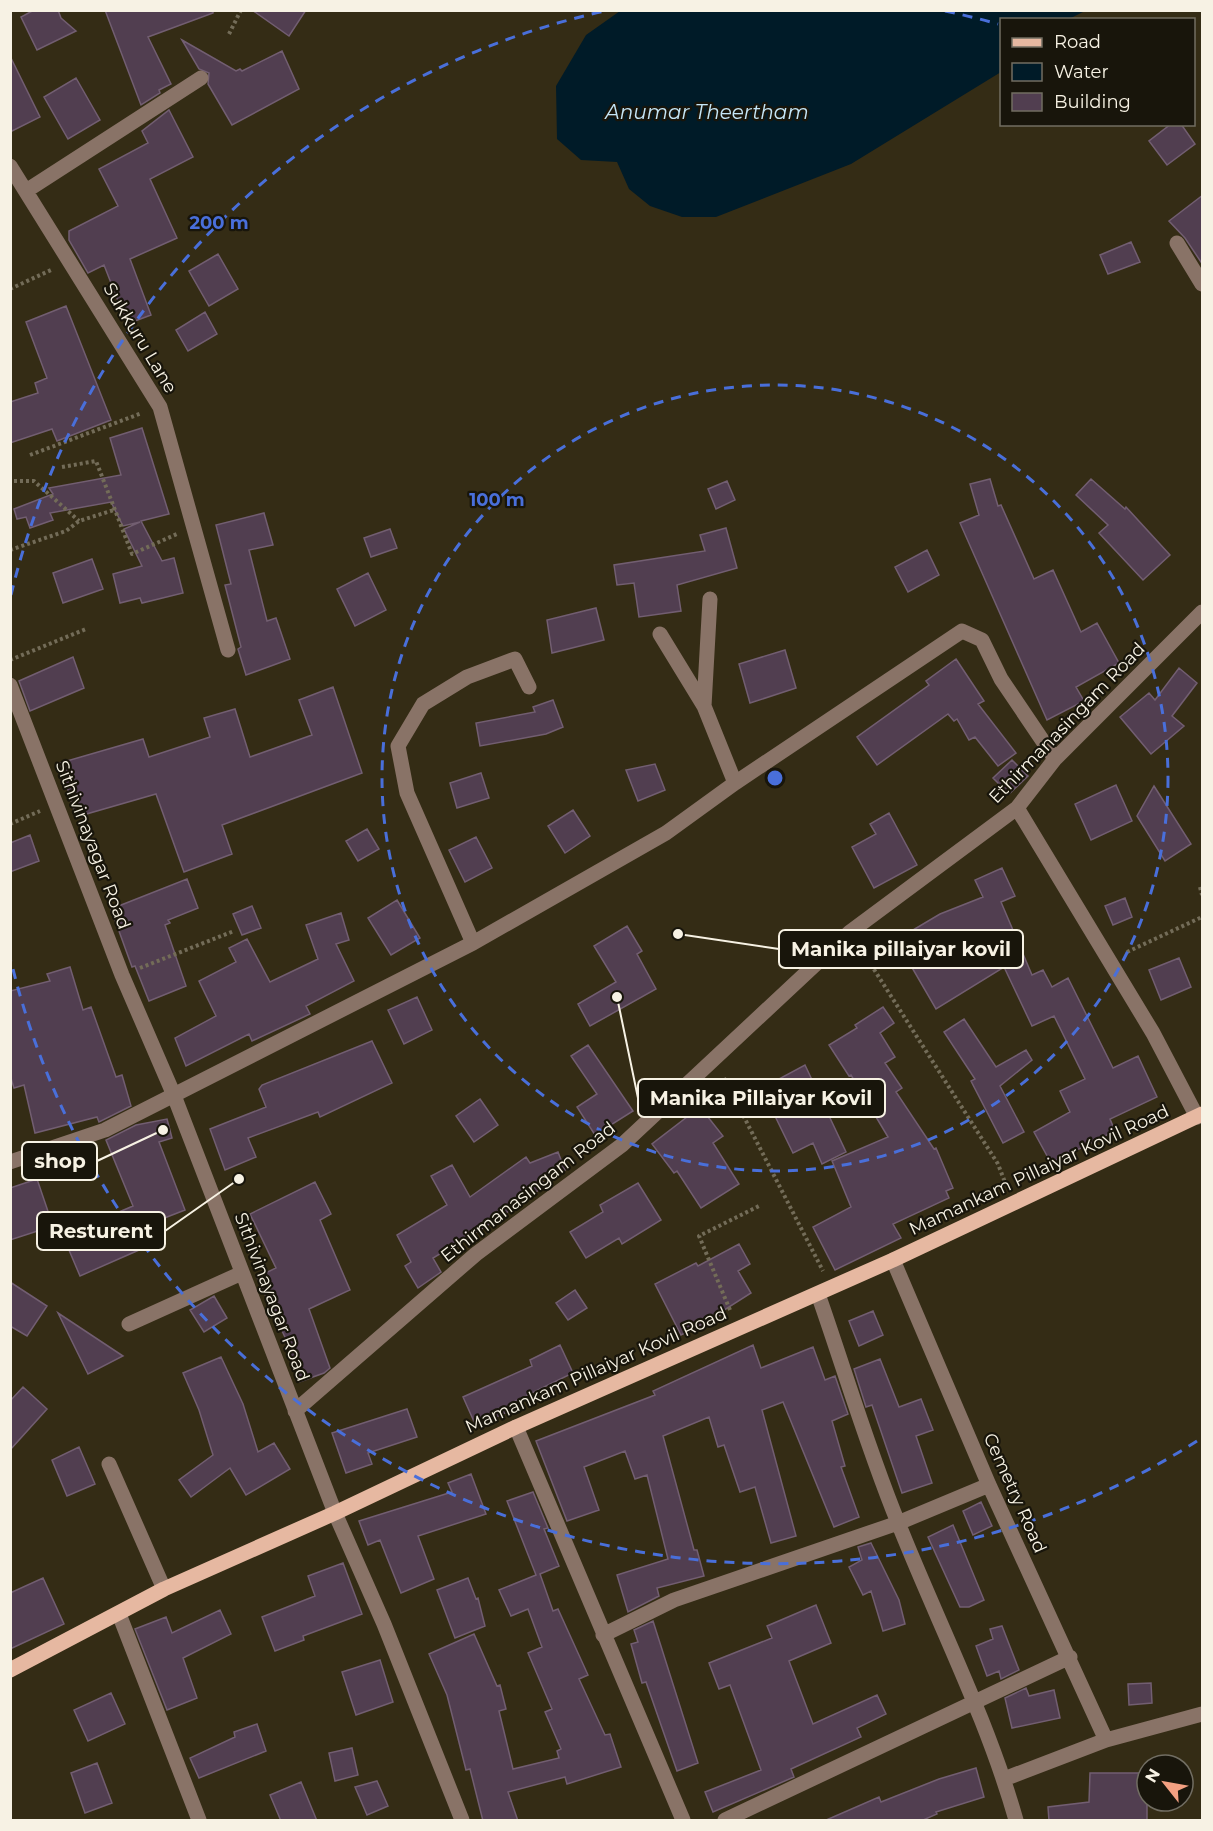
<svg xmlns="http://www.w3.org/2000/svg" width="1213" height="1831" font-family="Montserrat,sans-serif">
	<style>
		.water { fill: #001b28 }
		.building { fill: #513e50; stroke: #725e71; stroke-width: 1.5 }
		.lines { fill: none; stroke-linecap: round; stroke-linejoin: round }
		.path { stroke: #736c58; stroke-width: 4; stroke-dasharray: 3 3; stroke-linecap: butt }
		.minor { stroke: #897367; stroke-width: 15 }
		.major { stroke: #e6b8a1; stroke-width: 15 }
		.ring { fill: none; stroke: #496fda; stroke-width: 3; stroke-dasharray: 10 8 }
		.labels { text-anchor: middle; stroke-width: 4.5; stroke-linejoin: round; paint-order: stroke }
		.street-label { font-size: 18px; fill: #f7f2e4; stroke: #18150b }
		.water-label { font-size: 20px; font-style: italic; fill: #c5e6f7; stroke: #18150b }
		.centre { fill: #496fda; stroke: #18150b; stroke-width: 3 }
		.ring-label { font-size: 18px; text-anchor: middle; font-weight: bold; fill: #496fda; stroke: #18150b; stroke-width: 4.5; stroke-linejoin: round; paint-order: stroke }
		.leader { fill: none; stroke: #f7f2e4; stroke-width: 2 }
		.callout-dot { fill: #f7f2e4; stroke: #18150b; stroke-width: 2 }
		.callout { fill: #18150b; stroke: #f7f2e4; stroke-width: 2 }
		.callout-label { font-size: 20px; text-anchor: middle; font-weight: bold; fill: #f7f2e4 }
	</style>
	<rect width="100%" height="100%" fill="#342c15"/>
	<path class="water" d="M620 11V10L1085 11 1069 19 1002 20 1001 72 851 164 716 217H682L650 206 629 189 617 162 581 160 557 139 556 86 586 35Z"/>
	<path class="building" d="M34 10H58L61 18 76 31 37 50 21 17Z
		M105 10H213V13L148 37 171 84 159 90 160 93 141 105Z
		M252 10H306L289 36Z
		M182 40 236 71 240 69 242 71 282 51 299 89 232 125 208 84 209 73 199 69Z
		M10 56 40 117 10 132Z
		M76 78 100 120 68 139 44 97Z
		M169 110 193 157 150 179 177 238 130 259 151 315 127 324 104 265 88 273 69 240V231L118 206 99 169 148 143 142 131Z
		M1171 124H1181L1195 144 1167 165 1149 141Z
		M1203 195V265L1185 238 1169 221Z
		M1131 242 1140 262 1108 274 1100 255Z
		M218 254 238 289 209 306 189 271Z
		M66 306 111 420 57 441 52 429 10 443V402L38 393 35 383 47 378 26 322Z
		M205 312 217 334 188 351 176 330Z
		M142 428 169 514 141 521 162 561 174 558 183 593 142 603 140 598 120 603 113 574 142 566 124 529 140 522 123 526 111 502 50 513 53 520 30 528 26 517 17 519 14 509 53 494 49 488 121 475 110 438Z
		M990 479 998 506 1001 505 1034 579 1053 570 1081 632 1097 623 1119 663 1076 687 1084 701 1047 720 960 523 979 515 970 484Z
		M1091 479 1125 509 1126 507 1170 555 1143 580 1099 533 1108 525 1076 495Z
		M727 481 735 500 716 509 708 489Z
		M264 513 273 545 249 550 267 621 276 618 290 659 246 675 238 649 241 647 225 585 231 584 216 525Z
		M726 528 737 568 677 585 681 611 639 617 634 583 617 585 614 565 705 551 700 535Z
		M390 529 397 548 371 557 364 538Z
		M927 550 939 575 908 592 895 567Z
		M92 559 103 589 63 603 53 573Z
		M368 573 386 610 355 626 337 589Z
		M596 608 604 640 552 653 547 620Z
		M785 650 796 688 750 703 739 664Z
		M73 657 84 688 30 711 19 681Z
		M956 659 984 701 978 704 1016 753 998 766 975 737 969 740 957 719 954 721 948 714 877 765 857 737 929 685 926 681Z
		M1179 668 1197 683 1172 716 1184 726 1151 754 1120 717 1149 693 1155 700Z
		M333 687 362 773 222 825 232 854 184 872 156 794 76 817 60 763 143 739 149 757 210 737 204 718 235 709 250 757 312 735 299 700Z
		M553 700 563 727 546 734 480 746 476 723 535 712 533 707Z
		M1012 760 1028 776 1009 794 993 778Z
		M655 764 665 790 638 801 626 770Z
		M481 773 489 798 457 808 450 783Z
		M1116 785 1132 821 1091 840 1075 804Z
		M1154 786 1191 844 1165 861 1137 816Z
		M573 810 590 836 565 853 548 826Z
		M889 813 917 865 874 888 852 847 876 834 870 824Z
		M367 829 379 849 358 861 346 841Z
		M30 835 39 861 10 872V843Z
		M476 837 492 868 465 882 449 850Z
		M1002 868 1015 896 1001 902 1032 975 1043 970 1052 987 1068 978 1113 1068 1138 1056 1157 1097 1110 1119 1115 1131 1051 1163 1034 1132 1070 1112 1060 1091 1085 1079 1054 1016 1032 1026 1004 967 936 1009 896 940 940 914 983 897 975 880Z
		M187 879 198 908 168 920 170 923 165 925 186 986 149 1001 135 966 132 967 111 909Z
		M1125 898 1132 917 1113 925 1105 906Z
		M397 900 420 938 391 955 368 918Z
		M252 906 261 928 242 935 233 914Z
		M341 913 349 940 336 944 354 981 306 1006 310 1014 252 1041 249 1034 186 1066 175 1038 216 1016 199 981 236 962 229 948 247 939 270 982 318 959 306 925Z
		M627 926 642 951 637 954 656 989 590 1026 578 1004 616 982 594 946Z
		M1179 958 1191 987 1161 1000 1149 970Z
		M70 967 83 1010 91 1007 116 1077 122 1075 131 1106 99 1122 97 1117 35 1133 24 1085 14 1088 10 1075V991L50 981 47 974Z
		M417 997 432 1030 404 1044 388 1010Z
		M883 1007 894 1023 880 1033 895 1057 885 1063 902 1088 896 1092 934 1149 936 1148 953 1188 946 1191 949 1198 893 1224 901 1238 835 1270 813 1227 851 1207 832 1161 888 1137 851 1075 849 1076 829 1045 857 1028 855 1025Z
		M964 1019 996 1067 1026 1050 1032 1060 1000 1086 1024 1132 1003 1143 971 1081 975 1079 944 1032Z
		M372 1041 392 1083 320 1117 318 1112 248 1138 256 1157 225 1170 210 1129 266 1107 259 1089 262 1085Z
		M588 1045 633 1111 595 1135 577 1107 597 1094 571 1056Z
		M805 1065 846 1152 822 1164 813 1143 793 1153 772 1110 762 1115 751 1094Z
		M480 1099 498 1125 474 1142 456 1116Z
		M700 1107 723 1136 713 1143 739 1184 701 1208 677 1171 674 1173 652 1144Z
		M167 1119 172 1138 159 1142 185 1210 131 1231 139 1250 80 1276 63 1236 133 1206 106 1140 136 1125Z
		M558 1152 565 1170 541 1180 546 1185 496 1220 433 1258 441 1272 418 1288 405 1266 411 1262 397 1235 447 1205 431 1176 452 1165 470 1197 526 1157 530 1163Z
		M37 1179 53 1226 10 1240V1188Z
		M315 1182 331 1214 320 1220 350 1290 309 1309 330 1368 324 1373 299 1382 287 1349 290 1348 257 1277 276 1268 250 1214Z
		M638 1183 661 1220 622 1244 619 1238 586 1258 570 1232 603 1212 600 1205Z
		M739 1244 750 1264 738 1271 751 1293 721 1312 722 1314 681 1335 655 1284 696 1263 698 1266Z
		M10 1282 47 1306 27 1336 10 1326Z
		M575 1290 587 1308 568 1320 556 1303Z
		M214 1296 227 1318 204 1332 190 1310Z
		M873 1311 883 1335 859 1346 849 1321Z
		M58 1313 123 1356 88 1374Z
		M560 1345 573 1373 513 1402 516 1408 476 1426 463 1397 532 1366 530 1360Z
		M753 1345 761 1368 813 1347 825 1380 835 1376 848 1414 832 1421 845 1466 841 1467 859 1517 834 1527 783 1402 762 1410 796 1536 771 1543 755 1487 740 1492 724 1445 718 1447 709 1417 663 1436 694 1550H697L704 1576 657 1588 659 1596 628 1612 617 1575 668 1559 647 1475 635 1479 625 1451 584 1467 599 1510 567 1521 536 1441 655 1395 653 1391Z
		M221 1357 243 1404 258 1452 274 1443 290 1469 246 1495 230 1468 191 1497 179 1480 213 1455 199 1410 183 1373Z
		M880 1359 899 1407 921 1399 933 1430 916 1436 932 1483 902 1493 872 1405 866 1407 854 1369Z
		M23 1387 47 1409 10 1450V1401Z
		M407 1409 417 1437 368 1453 372 1464 346 1473 332 1433Z
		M79 1447 95 1484 67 1496 52 1460Z
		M471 1474 486 1514 418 1536 434 1579 401 1593 380 1540 368 1545 359 1521 452 1492 448 1483Z
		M533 1492 548 1528 544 1529 559 1566 540 1574 553 1611 558 1609 588 1675 579 1679 605 1735 610 1734 621 1767 567 1784 565 1777 508 1792 518 1821H483L470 1769 466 1770 447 1695 429 1654 474 1634 497 1686 500 1685 506 1709 499 1711 513 1769 559 1758 557 1751 561 1749 545 1712 552 1709 528 1653 542 1647 528 1609 511 1616 499 1590 536 1575 507 1501Z
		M981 1502 992 1526 973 1535 963 1511Z
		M953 1525 984 1600 969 1607H960L928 1537Z
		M871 1543 899 1600 905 1624 883 1631 871 1591 863 1595 849 1567 862 1560 858 1547Z
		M343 1563 362 1614 303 1636 304 1640 275 1651 262 1617 315 1596 308 1576Z
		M43 1578 64 1624 10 1649V1593Z
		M468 1578 476 1599 478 1598 485 1626 455 1638 437 1590Z
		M816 1605 831 1643 789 1661 813 1724 877 1695 886 1714 857 1728 861 1737 791 1769 794 1777 713 1812 705 1792 761 1770 730 1685 719 1689 709 1663 772 1638 767 1626Z
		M220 1610 231 1634 183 1658 197 1698 167 1710 135 1629 166 1617 172 1633Z
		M653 1621 698 1763 677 1771 646 1682 642 1683 631 1644 638 1642 634 1630Z
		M1002 1626 1019 1670 1001 1679 999 1671 987 1676 976 1646 993 1639 990 1629Z
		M380 1660 393 1702 356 1715 342 1672Z
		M1151 1683 1152 1703 1129 1705 1128 1684Z
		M1026 1688 1029 1696 1054 1690 1060 1718 1012 1728 1005 1698Z
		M111 1693 125 1724 88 1741 74 1710Z
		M257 1724 266 1751 199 1778 190 1758 235 1737 234 1732Z
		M352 1748 358 1775 335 1781 329 1753Z
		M97 1763 112 1803 85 1813 71 1773Z
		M976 1768 984 1797 936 1812 937 1814 921 1821H824L879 1797 881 1802 939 1779Z
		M1090 1773H1147V1821H1049L1048 1807 1089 1802Z
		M377 1781 388 1806 367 1815 355 1787Z
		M301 1782 317 1821H281L270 1795Z"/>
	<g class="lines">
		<path class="path" d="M229 34 241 10
			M10 289 51 270
			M30 455 142 413
			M62 467 96 461 132 554 177 534
			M14 481H34L79 521
			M10 550 66 531 79 521 114 510
			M10 660 86 629
			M10 824 40 811
			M1200 887 1202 895
			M861 949 998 1164 1006 1185
			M1127 952 1202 917
			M140 968 234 931
			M724 1078 823 1271
			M730 1310 699 1236 761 1205"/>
		<path class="minor" d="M10 166 160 407 228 650
			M26 191 201 78
			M1177 243 1202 284
			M660 634 704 706 735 783
			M10 685 122 975 173 1093 335 1513 384 1624 462 1820
			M704 706 710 599
			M1017 808 1153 1033 1197 1117
			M473 943 407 793 398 746 423 704 467 677 515 659 529 687
			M10 1162 105 1130 473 943 666 833 735 783 962 631 982 640 1001 679 1055 759
			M893 1260 989 1485 1106 1740
			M818 1294C845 1371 868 1450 899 1525 938 1623 987 1718 1016 1820
			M129 1324 242 1273
			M295 1411 476 1254 622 1145 850 932 1017 808 1055 759 1202 612
			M516 1427 683 1820
			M109 1464 164 1589
			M119 1614 199 1820
			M603 1635 674 1600 898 1523 989 1485
			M1004 1779 1106 1740 1202 1714
			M725 1820 1070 1657"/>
		<path class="major" d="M10 1670 164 1589 335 1513 516 1427 893 1260 1202 1114"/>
	</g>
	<g class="ring">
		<circle cx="775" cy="778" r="393"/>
		<path d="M1197 1441A786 786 0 0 1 11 961M11 595A786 786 0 0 1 605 11M945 11A786 786 0 0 1 998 24"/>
	</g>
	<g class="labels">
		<g class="street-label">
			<text transform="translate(140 338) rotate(59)" y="6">Sukkuru Lane</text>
			<text transform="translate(1067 723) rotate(-46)" y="6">Ethirmanasingam Road</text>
			<text transform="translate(93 845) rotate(69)" y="6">Sithivinayagar Road</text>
			<text transform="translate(1039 1170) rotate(-25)" y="6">Mamankam Pillaiyar Kovil Road</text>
			<text transform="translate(528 1192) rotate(-38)" y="6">Ethirmanasingam Road</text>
			<text transform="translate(272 1297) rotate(69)" y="6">Sithivinayagar Road</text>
			<text transform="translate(596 1370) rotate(-24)" y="6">Mamankam Pillaiyar Kovil Road</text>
			<text transform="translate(1015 1493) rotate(66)" y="6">Cemetry Road</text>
		</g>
		<g class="water-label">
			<text x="707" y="119">Anumar Theertham</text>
		</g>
	</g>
	<circle cx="775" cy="778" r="9" class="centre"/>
	<g class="ring-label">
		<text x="219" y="229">200 m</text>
		<text x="497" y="506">100 m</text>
	</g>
	<path class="leader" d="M678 934L779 949M617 997L638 1098M163 1130L97 1161M239 1179L165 1231"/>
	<g class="callout-dot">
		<circle cx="678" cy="934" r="6"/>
		<circle cx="617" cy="997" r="6"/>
		<circle cx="163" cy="1130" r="6"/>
		<circle cx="239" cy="1179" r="6"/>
	</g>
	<g class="callout">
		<rect x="779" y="930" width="244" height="38" rx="6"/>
		<rect x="638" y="1079" width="247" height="38" rx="6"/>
		<rect x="22" y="1142" width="75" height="38" rx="6"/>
		<rect x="37" y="1212" width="128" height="38" rx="6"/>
	</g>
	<g class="callout-label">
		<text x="901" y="956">Manika pillaiyar kovil</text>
		<text x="761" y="1105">Manika Pillaiyar Kovil</text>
		<text x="60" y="1168">shop</text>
		<text x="101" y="1238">Resturent</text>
	</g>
	<rect width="1213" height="1831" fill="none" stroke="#f7f2e4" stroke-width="24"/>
	<rect x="1000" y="18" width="195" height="108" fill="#18150b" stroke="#716d62" stroke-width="1.5"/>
	<rect x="1012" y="38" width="30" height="9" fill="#e6b8a1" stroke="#716d62" stroke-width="1.5"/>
	<text x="1054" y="48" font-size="18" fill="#f7f2e4">Road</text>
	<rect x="1012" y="63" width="30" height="18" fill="#001b28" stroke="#716d62" stroke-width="1.5"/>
	<text x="1054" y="78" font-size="18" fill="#f7f2e4">Water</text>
	<rect x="1012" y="93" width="30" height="18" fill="#513e50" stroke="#716d62" stroke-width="1.5"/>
	<text x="1054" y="108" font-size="18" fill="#f7f2e4">Building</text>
	<g transform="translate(1165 1783) rotate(301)"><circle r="28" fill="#18150b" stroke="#716d62" stroke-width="1.5"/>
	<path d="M0-4.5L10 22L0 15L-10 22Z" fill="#f3a081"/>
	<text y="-9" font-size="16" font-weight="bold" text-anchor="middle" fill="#f7f2e4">N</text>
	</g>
</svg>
